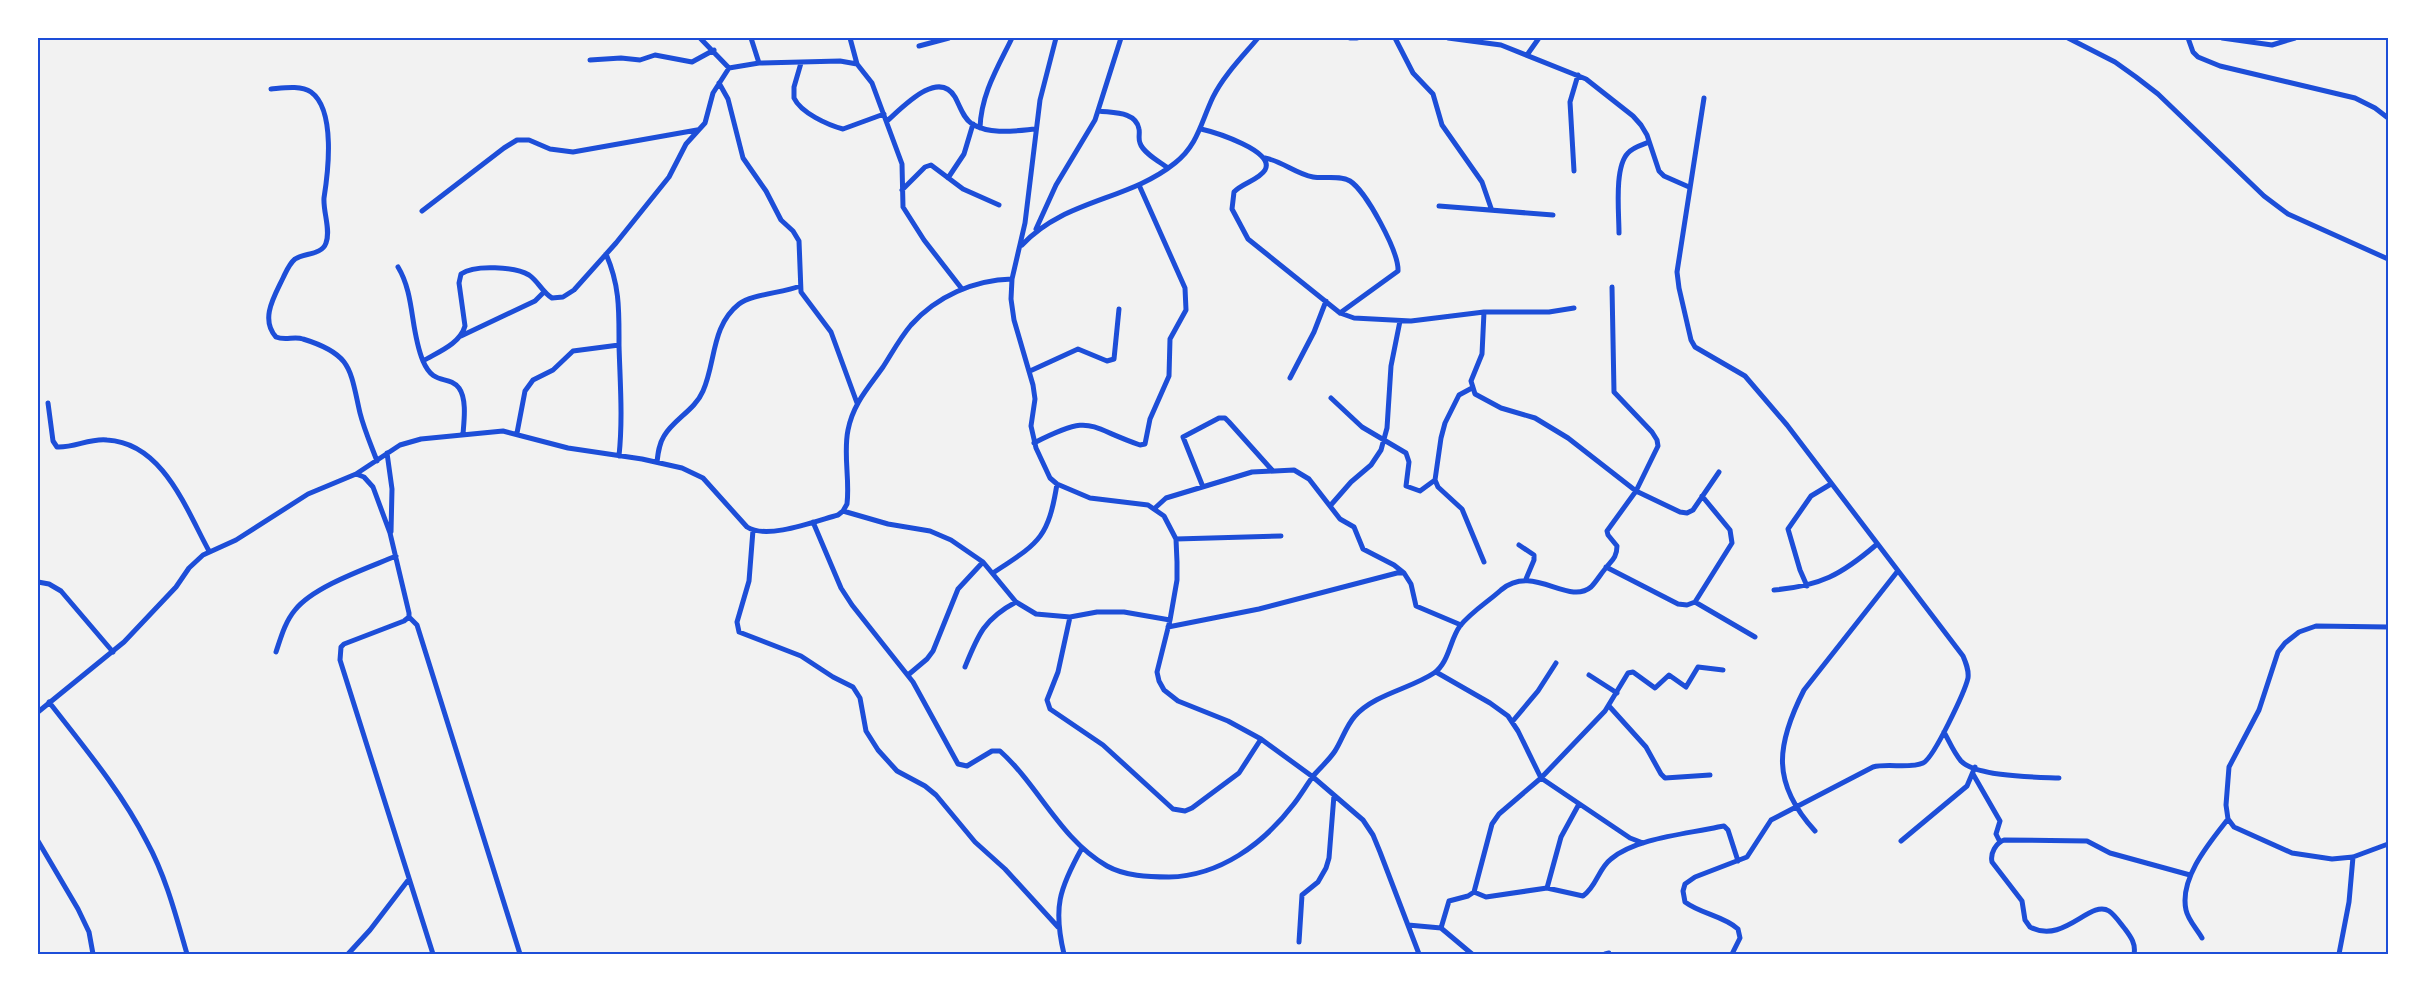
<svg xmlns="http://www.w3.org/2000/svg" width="2426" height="992" font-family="'Varela Round',sans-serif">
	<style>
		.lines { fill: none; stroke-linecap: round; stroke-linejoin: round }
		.minor { stroke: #1d4ed8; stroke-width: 5 }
		.neatline { fill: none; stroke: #1d4ed8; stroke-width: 2 }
	</style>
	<rect width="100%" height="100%" fill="#f2f2f2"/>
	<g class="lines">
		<path class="minor" d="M700 38 729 68
			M751 38 759 63
			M850 38 857 64
			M1056 38 1040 100 1025 223 1012 279 1011 299 1014 320 1033 385 1035 399 1031 426 1036 448 1050 478 1057 484 1090 498 1148 505 1164 516 1176 539 1177 562V580L1170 620 1157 672 1159 681 1164 690 1178 701 1228 721 1261 739 1313 777 1363 820 1373 835 1380 852 1419 954
			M1350 38H1357
			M1395 38 1413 73 1433 94 1442 125 1482 182 1491 208
			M1448 38 1501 45 1586 79 1633 116 1641 125 1647 135 1659 171 1664 176 1689 187
			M2068 38 2115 62 2136 77 2158 94 2264 196 2288 214 2388 259
			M2188 38 2193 52 2198 57 2220 66 2355 98 2375 108 2388 118
			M2222 38 2272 45 2295 38
			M919 46 949 38
			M1527 55 1539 38
			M590 60 621 58 640 60 655 55 692 62 714 50
			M801 63 794 87V98C801 113 828 125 843 129L884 114
			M719 83 728 99 743 158 766 191 781 220 793 231 799 241 801 292 831 332 857 403
			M271 89C283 88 301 85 311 92 336 110 328 173 324 198 323 212 331 230 326 243 322 255 304 253 295 259 289 264 286 272 283 278 274 297 260 319 276 337 285 341 294 336 303 339 352 354 350 369 360 413 364 429 371 445 377 461
			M1704 98 1677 272 1679 288 1691 340 1695 347 1745 376 1787 425 1963 656C1966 663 1969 670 1968 678 1965 691 1934 758 1923 763 1911 769 1887 763 1873 767L1771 820 1747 857 1695 877 1685 884 1683 891 1685 902C1701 914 1724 916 1738 929L1740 938 1732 954
			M1099 111C1112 113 1136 111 1139 129 1140 133 1138 139 1140 143 1143 153 1160 162 1168 168
			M887 121C901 109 938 68 955 97 960 106 963 118 972 124 991 135 1014 131 1035 129
			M980 128C981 94 998 67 1012 38
			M1201 129C1214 132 1276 151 1265 170 1259 180 1242 183 1234 192L1232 209 1248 239 1340 313 1354 318 1411 321 1484 312H1549L1574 308
			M1265 158C1282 161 1296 174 1313 177 1324 179 1340 175 1350 181 1366 191 1399 252 1398 271L1340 313
			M1574 171 1570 102 1578 75
			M948 178 964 154 973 124
			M902 190 925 167 931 165 963 189 999 205
			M1439 206 1553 215
			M422 211 504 148 517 140H529L550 149 573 152 697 130
			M1036 229 1056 185 1095 120 1121 38
			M1619 233C1619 213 1614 167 1628 153 1633 147 1642 145 1649 142
			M1022 245C1065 199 1128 201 1175 163 1198 145 1201 122 1213 97 1224 75 1243 56 1258 38
			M606 254C620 286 619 311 619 345 620 382 623 418 619 456
			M398 267C415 295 410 330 423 361 434 387 448 374 459 388 467 399 464 421 463 434
			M1484 312 1482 354 1471 381 1475 394 1501 408 1535 418 1568 438 1636 491 1680 512 1687 513 1693 510 1719 472
			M461 336 535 301 544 292
			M423 361C438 352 460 344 465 326L459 283 461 274C475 264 515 267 529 275 539 282 542 292 552 298L563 297 574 290 616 243 669 177 686 144 705 123 713 93 729 68 759 63 840 61 857 64 872 83 902 164 903 207 924 240 962 289
			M1030 371 1078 349 1107 361 1114 359 1119 309
			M1290 378 1314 332 1326 301
			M1472 388 1459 395 1445 423 1441 438 1435 480 1438 487 1462 509 1484 562
			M1331 398 1362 427 1406 453 1409 462 1406 486 1420 491 1435 480
			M48 403 53 441 57 447C74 448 90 438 107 440 163 443 186 509 209 551
			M517 433 525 391 533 380 553 370 573 351 619 345
			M1034 443C1093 413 1085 426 1140 445L1145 444 1150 419 1169 376 1170 339 1186 310 1185 288 1139 185
			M387 453 392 489 391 532
			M657 462C658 453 659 444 664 436 674 419 695 410 703 391 716 362 711 326 739 304 752 294 783 293 800 286
			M356 474 364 477 373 487 390 533 409 613V617L404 621 344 644 341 647 340 660 433 954
			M1203 487 1183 437 1219 418H1225L1229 422 1272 470
			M1330 506 1351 482 1371 465 1381 450 1387 428 1391 366 1400 321
			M1155 508 1166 498 1252 472 1294 470 1309 479 1340 519 1354 527 1363 549 1394 565 1404 573
			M843 511 888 524 930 531 951 540 983 562 1016 602 1036 614 1070 617 1097 612H1124L1170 620
			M813 522 841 588 852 605 913 682 958 764 967 766 992 751H1000C1039 786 1060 839 1107 866 1125 876 1148 877 1169 877 1220 876 1263 844 1293 805 1301 795 1307 784 1314 775 1321 767 1329 760 1335 751 1342 740 1346 726 1355 716 1375 694 1410 689 1434 673 1449 663 1450 639 1460 626 1471 612 1489 601 1501 590 1533 563 1568 606 1591 587 1596 582 1600 575 1605 569 1611 561 1617 558 1617 546L1608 535 1607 531 1636 491 1658 446 1657 440 1652 432 1614 392 1612 287
			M753 530 749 581 737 622 739 632 801 656 833 677 853 687 860 698 866 731 878 750 897 771 925 786 936 795 975 842 1005 869 1058 927
			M1176 539 1281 536
			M1519 545 1534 555V560L1526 579
			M1606 567 1678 604 1687 605 1695 602 1732 543 1730 530 1702 496
			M993 573C1038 543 1048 540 1057 484
			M38 582 49 584 61 591 113 652
			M1807 586 1800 570 1788 529 1811 496 1831 484
			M1774 590C1820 586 1841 575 1876 545
			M1695 602 1755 637
			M409 617 417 625 520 954
			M1070 617 1058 672 1047 700 1050 709 1103 745 1173 809 1185 811 1192 808 1239 773 1261 739
			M1168 627 1259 609 1397 573H1404L1411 584 1416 606 1461 625
			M2388 627 2316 626 2299 632 2285 643 2278 652 2259 710 2229 767 2226 805 2228 819 2234 827 2292 853 2332 859 2353 857 2388 844
			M276 652C281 637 285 622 295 610 314 586 368 568 396 556
			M965 667C978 635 984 619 1016 602
			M1436 672 1490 703 1508 716 1518 731 1541 778 1630 838 1643 843
			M908 675 927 659 933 651 958 589 983 562
			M1589 675 1617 693
			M49 702C84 747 121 791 147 842 166 877 176 916 187 954
			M1609 706 1646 747 1661 774 1665 778 1710 775
			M38 712 124 642 176 587 189 568 203 555 236 540 308 494 356 474 400 445 421 439 503 431 568 448 642 459 682 468 703 478 747 527C767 540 816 521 838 515L843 511 847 504C850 479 843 454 848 430 853 404 868 388 883 367 892 353 900 338 911 325 937 296 974 280 1012 279
			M1512 722 1538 691 1556 663
			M1944 732C1949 741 1954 753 1961 761 1976 777 2038 777 2059 778
			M1973 774 2000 821 1996 834 2000 842
			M1815 831C1771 783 1776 745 1804 690L1897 572
			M38 841 78 909 89 932 93 954
			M1901 841 1967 786 1975 767
			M1547 888 1561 837 1579 804
			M1474 892 1486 897 1547 888 1583 896C1597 886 1598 869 1611 859 1636 838 1687 834 1718 827L1724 826 1728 830 1738 861
			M1408 925 1441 928 1472 954
			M1441 928 1449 901 1468 896 1474 892 1492 824 1499 814 1541 778 1605 711 1628 673 1633 672 1655 688 1669 675 1686 687 1698 667 1723 670
			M2202 938C2197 929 2188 920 2186 910 2179 878 2210 842 2228 819
			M1299 942 1302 895 1318 882 1326 868 1329 858 1334 795
			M348 954 370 930 409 879
			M1064 954C1053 908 1059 889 1082 848
			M1605 954 1609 953
			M2134 954C2136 944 2131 937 2125 929 2120 923 2115 915 2109 911 2090 899 2064 945 2030 927L2025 920 2022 901 1992 862C1990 853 1996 843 2004 840L2087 841 2110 853 2190 875
			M2339 954 2349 902 2353 857"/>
	</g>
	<rect width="2426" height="992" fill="none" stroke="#ffffff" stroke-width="78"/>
	<rect x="39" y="39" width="2348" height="914" class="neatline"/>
</svg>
